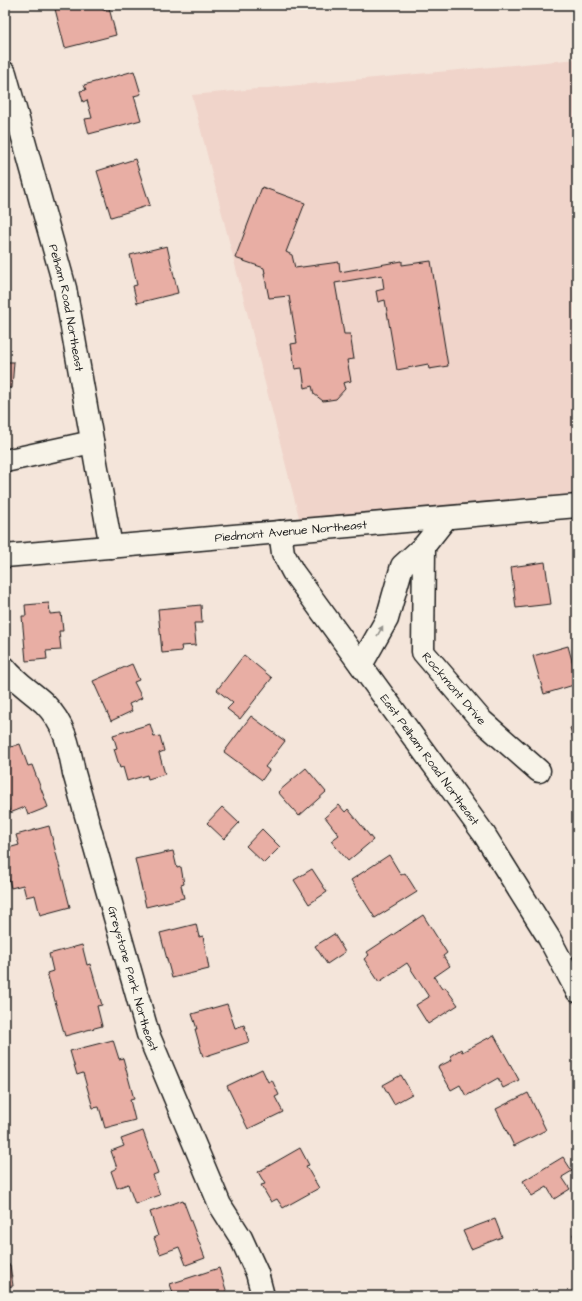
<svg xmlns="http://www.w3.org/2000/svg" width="582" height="1301" font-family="'Architects Daughter',sans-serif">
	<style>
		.built { fill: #f0d4ca }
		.building { fill: #e8aea4; stroke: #1c1c1c }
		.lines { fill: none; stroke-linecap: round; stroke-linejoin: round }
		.minor-casing { stroke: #1c1c1c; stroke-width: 25 }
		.major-casing { stroke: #1c1c1c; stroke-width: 25 }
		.minor { stroke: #f7f3e8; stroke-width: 22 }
		.major { stroke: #f7f3e8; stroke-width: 22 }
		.oneway { fill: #94928c }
		.labels { text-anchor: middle; stroke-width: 4; stroke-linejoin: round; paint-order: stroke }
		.street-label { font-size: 12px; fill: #1c1c1c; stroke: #f7f3e8 }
	</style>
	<rect width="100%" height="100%" fill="#f4e5da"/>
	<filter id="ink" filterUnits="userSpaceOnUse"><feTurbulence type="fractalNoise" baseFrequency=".025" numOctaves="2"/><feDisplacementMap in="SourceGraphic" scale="8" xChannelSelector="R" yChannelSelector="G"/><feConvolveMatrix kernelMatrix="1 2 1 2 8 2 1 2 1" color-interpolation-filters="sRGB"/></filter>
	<g filter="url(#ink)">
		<path class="built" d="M577 59V510L303 533 192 95Z"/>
		<path class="building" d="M54 5H98V8L102 7 103 10 109 8 116 35 65 48Z
			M134 71 141 94 134 96 141 120 89 134 85 119 92 118 87 100 83 102 80 91 86 90 84 85Z
			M135 159 150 205 111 217 97 171Z
			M262 187 305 203 286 252 292 255 295 268 339 262 340 272 402 261V265L431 261 448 366 429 369 428 364 397 370 385 300 378 302 376 291 384 289 382 275 335 283 344 334H350L354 359 347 360 351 381 343 383 345 389 336 399 323 401 314 394 312 386 305 388 302 368 295 369 291 344 297 343 289 296 269 298 264 273H265L264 268 235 258Z
			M167 246 178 293 137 303 133 286 137 285 130 255Z
			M5 362H14L12 388H8L7 399H5Z
			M545 562 551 604 516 608 511 567Z
			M49 603 50 614 61 613 63 631H59L61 650 46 651 47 659 26 661 22 616H26L25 605Z
			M201 605 202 623H194L196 645 181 646 182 651 162 653 158 609Z
			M568 646 577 679V684L544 694 533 656Z
			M244 655 272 678 240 719 227 709 233 703 217 690Z
			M132 664 139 680 134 682 142 698 129 704 132 711 111 721 93 681Z
			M251 716 285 741 265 767 269 770 262 780 224 752Z
			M150 724 154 737 160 736 164 751 159 753 165 774 148 779 147 775 127 781 123 767 120 768 114 749 117 748 113 735Z
			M577 725V743L575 744 570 728Z
			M20 744 28 766 32 765 48 807 28 815 25 807 10 813 5 798V749Z
			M306 768 326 792 299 816 278 792Z
			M339 805 345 812 348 809 373 840 348 861 331 841 339 835 325 817Z
			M222 807 239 823 224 839 207 823Z
			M49 826 70 907 40 915 35 895 26 897 23 885 11 888 5 864V849L19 845 16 835Z
			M262 829 280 847 264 863 246 846Z
			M173 851 177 868 181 867 184 884 181 885 184 898 146 907 135 859Z
			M389 855 401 875 405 873 417 892 375 918 351 880Z
			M312 869 327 892 309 904 294 880Z
			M423 915 447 953 443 956 450 966 434 977 442 989 445 987 458 1005 428 1024 416 1005 429 997 407 963 379 982 364 959 369 955 367 952Z
			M196 924 199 937 203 936 209 969 172 978 160 933Z
			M334 934 345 952 327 964 315 946Z
			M82 945 87 965 90 964 102 1005 97 1006 102 1026 65 1036 47 973 53 971 49 954Z
			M227 1004 235 1028 244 1025 249 1042 203 1057 195 1029H197L192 1014Z
			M494 1035 519 1080 503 1088 498 1078 466 1096 460 1085 451 1090 438 1067 452 1060 450 1056 461 1049 462 1052Z
			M113 1040 119 1059 123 1058 134 1099 130 1100 135 1120 105 1128 99 1107 93 1108 83 1073 77 1075 70 1051Z
			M262 1069 268 1082 272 1080 279 1095 275 1097 283 1112 248 1129 227 1086Z
			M401 1075 412 1094 394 1104 383 1085Z
			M528 1093 546 1130 514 1146 496 1109Z
			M143 1131 158 1173 153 1175 160 1195 135 1204 128 1184 117 1188 111 1171 117 1168 111 1151 124 1146 121 1139Z
			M300 1148 309 1165 306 1166 319 1188 283 1208 277 1199 271 1202 261 1185 265 1184 258 1172Z
			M563 1157 572 1171 562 1177 570 1189 554 1199 547 1187 532 1196 523 1181Z
			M183 1200 205 1258 186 1265 179 1247 160 1254 154 1238 158 1236 150 1212Z
			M495 1219 502 1237 471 1249 463 1231Z
			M577 1233V1252L573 1234Z
			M5 1265H10L13 1286 5 1287Z
			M219 1268 228 1296H189L188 1293 174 1296 170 1284Z"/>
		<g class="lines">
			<defs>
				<g id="minor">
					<path id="s1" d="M5 73 65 288 111 547"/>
					<path d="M5 461 92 442"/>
					<path id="s2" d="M280 532 283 553 293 572 484 834 549 938 577 991"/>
					<path id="s3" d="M424 546 423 652 482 721 539 771"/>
					<path d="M361 665 387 619 402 566 424 546 446 518"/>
					<path id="s4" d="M5 668C16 682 31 691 44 703 65 724 69 746 74 773L148 1034 220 1205 241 1238 257 1273 263 1296"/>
				</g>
				<g id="major">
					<path id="s5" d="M5 556 577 506"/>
				</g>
			</defs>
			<use href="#minor" class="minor-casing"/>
			<use href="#major" class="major-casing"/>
			<use href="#minor" class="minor"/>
			<use href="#major" class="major"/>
		</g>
		<defs><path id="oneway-solid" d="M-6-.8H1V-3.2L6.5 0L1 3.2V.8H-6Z"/></defs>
		<use class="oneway" href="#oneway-solid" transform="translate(380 631) rotate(-60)"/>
	</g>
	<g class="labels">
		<g class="street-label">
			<text dy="4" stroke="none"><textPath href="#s1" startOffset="243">Pelham Road Northeast</textPath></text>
			<text dy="4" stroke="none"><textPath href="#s5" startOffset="287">Piedmont Avenue Northeast</textPath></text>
			<text dy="4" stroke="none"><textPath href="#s3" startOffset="154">Rockmont Drive</textPath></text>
			<text dy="4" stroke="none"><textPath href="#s2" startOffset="275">East Pelham Road Northeast</textPath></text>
			<text dy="4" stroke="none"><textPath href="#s4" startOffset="344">Greystone Park Northeast</textPath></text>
		</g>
	</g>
	<rect width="582" height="1301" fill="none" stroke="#f7f3e8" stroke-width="20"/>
	<rect x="10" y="10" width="562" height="1281" fill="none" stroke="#1c1c1c" stroke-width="1.5" filter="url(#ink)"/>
</svg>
